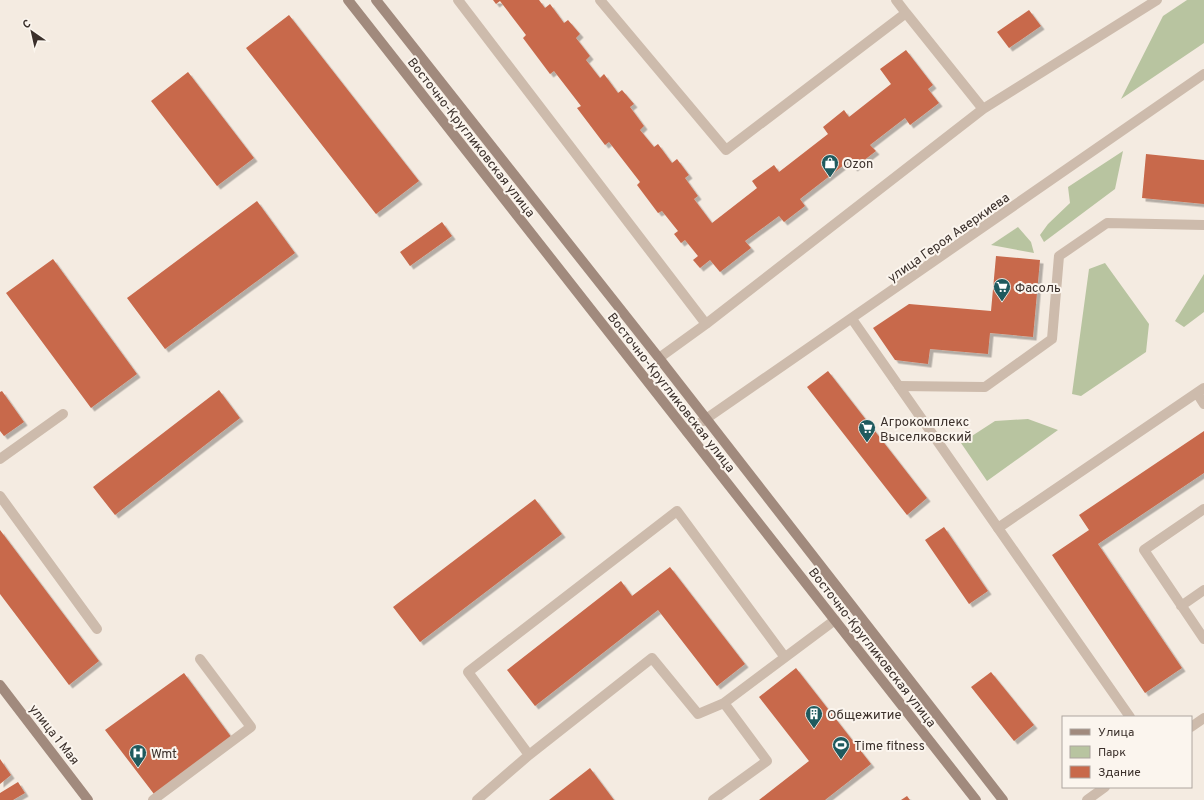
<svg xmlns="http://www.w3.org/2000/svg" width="1204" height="800" font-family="Overpass,sans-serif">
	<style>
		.green { fill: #b8c4a0 }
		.building { fill: #c8694b; filter: url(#shadow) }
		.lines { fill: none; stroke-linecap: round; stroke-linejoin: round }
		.lane { stroke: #cdbbac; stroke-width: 10 }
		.street { stroke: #cdbbac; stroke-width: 10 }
		.secondary { stroke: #a18a7d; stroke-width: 10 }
		.labels { text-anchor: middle; stroke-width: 4; stroke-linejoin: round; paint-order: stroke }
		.street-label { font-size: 13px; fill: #3b302b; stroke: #fbf5ee }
		.poi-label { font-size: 13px; fill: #3b302b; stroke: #fbf5ee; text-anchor: start }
	</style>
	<defs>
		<filter id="shadow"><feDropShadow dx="3.5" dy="3.5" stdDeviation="0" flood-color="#0004"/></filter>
	</defs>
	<rect width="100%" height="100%" fill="#f4ebe1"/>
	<path class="green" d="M1187 0H1204V43L1121 99 1163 16Z
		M1123 151 1115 189 1044 242 1040 235 1048 224 1070 203 1068 187Z
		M1018 227 1031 242 1034 253 991 245Z
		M1105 263 1149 324 1146 352 1081 396 1072 394 1089 269Z
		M1204 274V312L1184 327 1175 321Z
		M1028 419 1058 430 987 481 961 443 995 421Z"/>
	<path class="building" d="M493 0H539L545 8 550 4 564 23 568 20 580 34 576 38 590 56 586 60 600 78 604 74 618 93 622 90 634 104 630 107 644 126 640 130 654 147 658 144 672 163 677 159 689 175 685 178 698 196 694 199 712 223 757 188 752 181 774 165 779 172 828 134 823 127 844 110 849 117 891 84 880 69 906 50 933 85 928 89 939 103 910 125 905 118 870 145 876 151 854 168 849 161 800 199 805 206 784 222 779 216 745 241 751 248 720 272 710 260 700 268 693 260 698 256 685 240 681 243 674 234 678 231 662 211 658 213 637 185 640 182 609 142 605 145 577 108 581 106 554 71 550 74 523 38 526 35 500 1 496 4Z
		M1029 10 1041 26 1009 48 997 32Z
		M289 15 419 181 376 214 246 48Z
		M188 72 254 158 217 186 151 101Z
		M1146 154 1204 160V204L1142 198Z
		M257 201 295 253 165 349 127 298Z
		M442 222 452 236 410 266 400 252Z
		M996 256 1040 260 1033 337 990 333 988 354 930 349 928 364 895 360 873 328 909 304 991 311Z
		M53 259 137 374 91 408 6 293Z
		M828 371 927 498 907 515 807 387Z
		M219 390 240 418 115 515 93 487Z
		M2 391 24 422 4 436 0 431V392Z
		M1204 431V473L1098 544 1182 668 1145 693 1052 555 1089 530 1079 515Z
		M535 499 562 534 420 642 393 607Z
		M944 527 988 591 969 604 925 540Z
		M0 530 99 661 69 685 0 594Z
		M670 567 745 664 717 686 658 610 535 706 507 670 621 581 632 596Z
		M796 668 871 764 825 800H759L809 761 759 697Z
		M991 672 1034 725 1014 741 971 687Z
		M184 673 232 738 154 794 105 730Z
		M0 759 11 775 0 784Z
		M590 768 614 800H549Z
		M18 782 25 793 13 800H0V793Z
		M907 796 910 800H901Z"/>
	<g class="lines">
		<path class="lane" d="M458 0 706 324
			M600 0 726 150 906 13 896 0
			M983 109 1157 0
			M659 358 706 324 983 109 906 13
			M899 386 985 387 1052 339 1059 256 1107 223 1204 225
			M1197 393 1204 404
			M0 459 63 414
			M0 496 97 629
			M1204 509 1144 550 1204 639
			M998 528 1204 388
			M1181 606 1204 590
			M724 703 698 714 652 658 529 755 468 672 677 511 784 656
			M153 800 251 727 200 659
			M477 800 529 755
			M713 800 767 761 724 703 835 620"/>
		<path class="street" d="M852 319 1130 717
			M687 432 1204 74
			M1191 727 1204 718
			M1087 800 1105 787"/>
		<path class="secondary" d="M348 0 976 800
			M376 0 659 358 1003 800
			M0 685 88 800"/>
	</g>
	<defs>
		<symbol id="shop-pin" viewBox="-11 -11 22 30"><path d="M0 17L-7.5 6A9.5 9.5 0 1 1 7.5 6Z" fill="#1f5a5e" stroke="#fbf5ee"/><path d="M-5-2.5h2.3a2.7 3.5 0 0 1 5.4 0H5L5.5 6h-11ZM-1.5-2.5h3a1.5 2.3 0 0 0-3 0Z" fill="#fff"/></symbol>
		<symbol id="supermarket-pin" viewBox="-11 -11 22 30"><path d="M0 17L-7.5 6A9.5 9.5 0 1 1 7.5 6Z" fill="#1f5a5e" stroke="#fbf5ee"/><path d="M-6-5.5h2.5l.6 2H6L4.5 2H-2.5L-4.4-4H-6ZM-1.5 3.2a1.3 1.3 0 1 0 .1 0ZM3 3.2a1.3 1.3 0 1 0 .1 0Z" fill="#fff"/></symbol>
		<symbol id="building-pin" viewBox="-11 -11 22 30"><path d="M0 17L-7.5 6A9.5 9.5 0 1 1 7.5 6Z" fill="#1f5a5e" stroke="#fbf5ee"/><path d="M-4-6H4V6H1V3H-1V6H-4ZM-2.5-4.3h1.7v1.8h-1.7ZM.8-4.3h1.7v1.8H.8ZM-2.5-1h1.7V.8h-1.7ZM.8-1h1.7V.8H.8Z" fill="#fff"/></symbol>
		<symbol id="stadium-pin" viewBox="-11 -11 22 30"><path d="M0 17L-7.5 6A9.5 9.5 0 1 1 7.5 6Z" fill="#1f5a5e" stroke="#fbf5ee"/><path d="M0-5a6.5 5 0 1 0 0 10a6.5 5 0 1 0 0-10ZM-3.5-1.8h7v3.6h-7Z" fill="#fff"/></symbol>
		<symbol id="hospital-pin" viewBox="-11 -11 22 30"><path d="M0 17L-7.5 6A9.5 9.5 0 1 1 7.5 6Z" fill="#1f5a5e" stroke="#fbf5ee"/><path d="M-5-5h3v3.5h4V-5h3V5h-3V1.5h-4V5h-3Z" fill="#fff"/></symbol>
	</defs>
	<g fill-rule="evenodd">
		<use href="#shop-pin" x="820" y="153" width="20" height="27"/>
		<use href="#supermarket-pin" x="992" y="277" width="20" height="27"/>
		<use href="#supermarket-pin" x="857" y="418" width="20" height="27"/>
		<use href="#building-pin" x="804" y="704" width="20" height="27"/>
		<use href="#stadium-pin" x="831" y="735" width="20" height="27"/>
		<use href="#hospital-pin" x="128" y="743" width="20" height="27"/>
	</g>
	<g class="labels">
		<g class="street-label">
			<text transform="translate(472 137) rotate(52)" y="5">Восточно-Кругликовская улица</text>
			<text transform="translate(948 237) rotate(-35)" y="5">улица Героя Аверкиева</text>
			<text transform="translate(672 392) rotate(52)" y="5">Восточно-Кругликовская улица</text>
			<text transform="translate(873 647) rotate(52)" y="5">Восточно-Кругликовская улица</text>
			<text transform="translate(55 734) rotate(52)" y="5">улица 1 Мая</text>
		</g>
		<g class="poi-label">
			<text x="843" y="168">Ozon</text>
			<text x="1015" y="292">Фасоль</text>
			<text x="880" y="426">Агрокомплекс<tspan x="880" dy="15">Выселковский</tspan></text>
			<text x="827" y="719">Общежитие</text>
			<text x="854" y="750">Time fitness</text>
			<text x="151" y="758">Wmt</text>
		</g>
	</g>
	<rect x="1062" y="716" width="130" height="72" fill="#fbf5ee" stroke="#aea6a0"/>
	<rect x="1070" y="729" width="20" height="6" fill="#a18a7d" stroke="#aea6a0"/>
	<text x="1098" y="736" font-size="12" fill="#3b302b">Улица</text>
	<rect x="1070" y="746" width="20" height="12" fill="#b8c4a0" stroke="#aea6a0"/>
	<text x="1098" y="756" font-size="12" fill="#3b302b">Парк</text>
	<rect x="1070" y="766" width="20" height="12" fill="#c8694b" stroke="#aea6a0"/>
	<text x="1098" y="776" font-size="12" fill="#3b302b">Здание</text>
	<g transform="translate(32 32) rotate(326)" stroke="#fbf5ee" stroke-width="3" paint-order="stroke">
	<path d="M0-3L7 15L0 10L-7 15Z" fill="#3b302b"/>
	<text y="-6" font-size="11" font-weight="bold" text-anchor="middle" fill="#3b302b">С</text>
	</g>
</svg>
